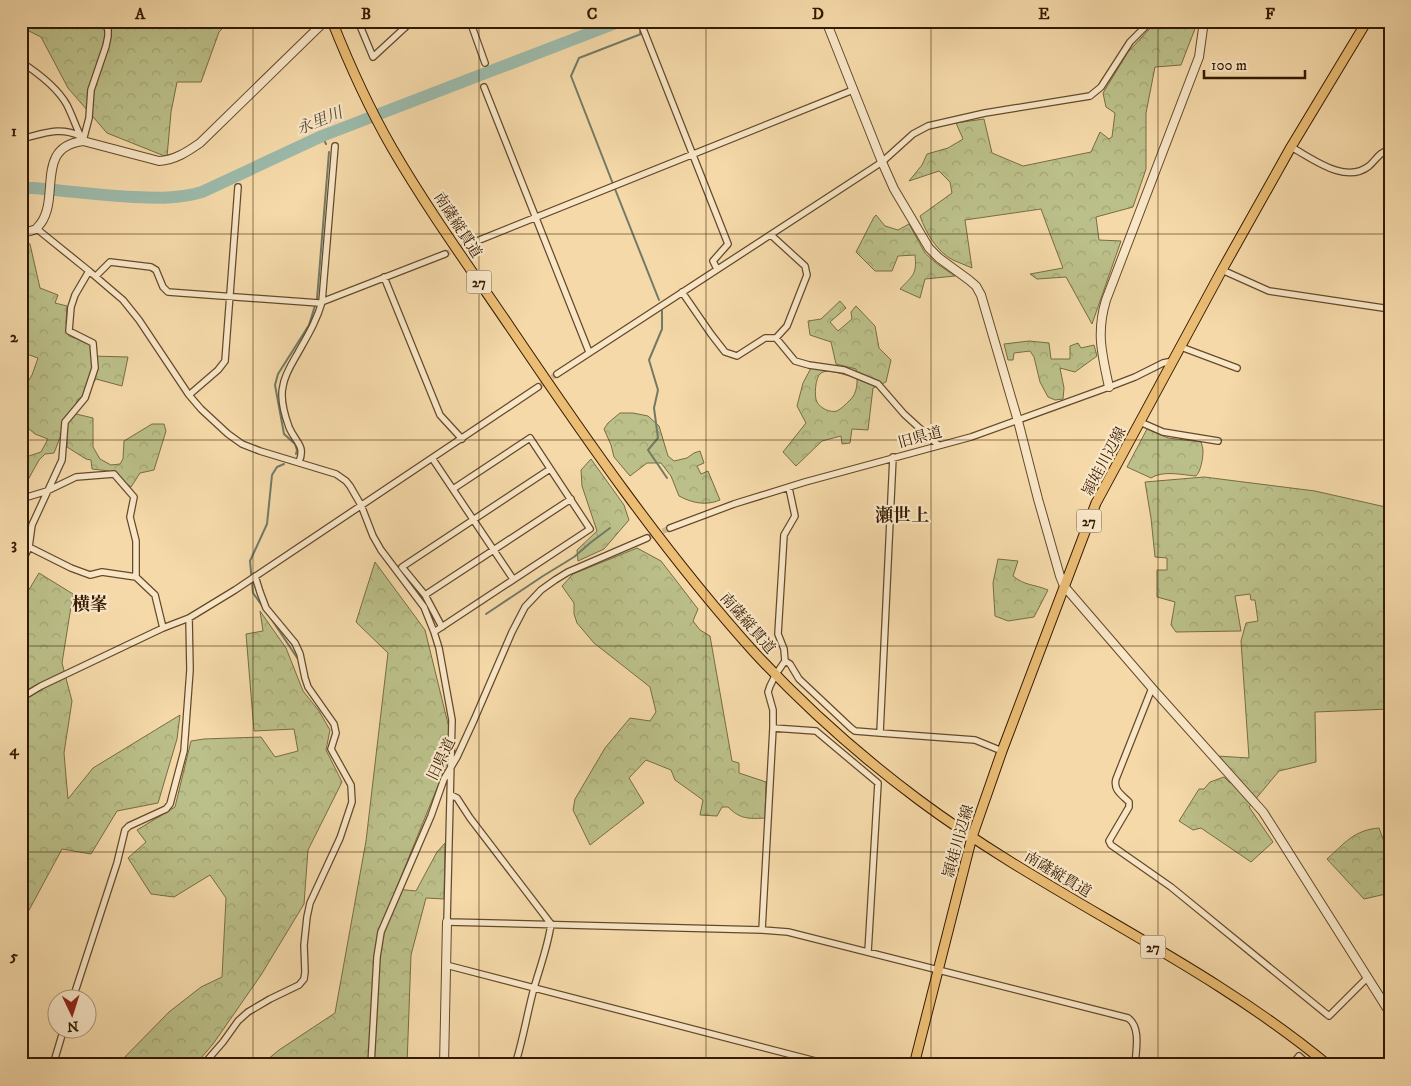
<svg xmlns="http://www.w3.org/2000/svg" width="1411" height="1086" font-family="'IM FELL DW Pica','Noto Serif JP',serif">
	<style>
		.forest { fill: url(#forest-crowns); stroke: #786c44 }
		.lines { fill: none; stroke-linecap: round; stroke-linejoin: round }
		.stream { stroke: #727a67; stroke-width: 2 }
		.river { stroke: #9cbaab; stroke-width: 12 }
		.minor-tunnel { stroke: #ceb387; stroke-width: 5.5; stroke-dasharray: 5.5 3; stroke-linecap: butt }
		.minor-casing { stroke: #644a2a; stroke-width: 8 }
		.tertiary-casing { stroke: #644a2a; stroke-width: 10 }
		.primary-casing { stroke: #341a00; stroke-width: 11 }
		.minor { stroke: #f8e6c7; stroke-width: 5.5 }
		.tertiary { stroke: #f8e6c7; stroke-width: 8 }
		.primary { stroke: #eabc74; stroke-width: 9 }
		.grid { fill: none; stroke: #341a00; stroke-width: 1; stroke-opacity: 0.55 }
		.labels { text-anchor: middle; stroke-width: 4.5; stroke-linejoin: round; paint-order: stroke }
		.shield { fill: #f8e6c7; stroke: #6f573c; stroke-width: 1 }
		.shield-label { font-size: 14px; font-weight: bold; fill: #341a00 }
		.street-label { font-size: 15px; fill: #341a00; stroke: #f8e6c7 }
		.water-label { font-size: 16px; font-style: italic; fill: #534a33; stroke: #f8e6c7 }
		.quarter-label { font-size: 18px; font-weight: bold; fill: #341a00; stroke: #f8e6c7 }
		.neatline { fill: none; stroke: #341a00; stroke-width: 2 }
		.grid-label { font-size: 16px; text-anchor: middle; font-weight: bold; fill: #341a00 }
	</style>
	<defs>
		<pattern id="forest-crowns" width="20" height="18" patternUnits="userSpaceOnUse" patternTransform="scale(1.25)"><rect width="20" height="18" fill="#bbbf89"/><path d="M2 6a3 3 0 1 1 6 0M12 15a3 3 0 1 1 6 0" fill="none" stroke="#a1a474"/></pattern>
	</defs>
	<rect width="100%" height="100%" fill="#f5d9a9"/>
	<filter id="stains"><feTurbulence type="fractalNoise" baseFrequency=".004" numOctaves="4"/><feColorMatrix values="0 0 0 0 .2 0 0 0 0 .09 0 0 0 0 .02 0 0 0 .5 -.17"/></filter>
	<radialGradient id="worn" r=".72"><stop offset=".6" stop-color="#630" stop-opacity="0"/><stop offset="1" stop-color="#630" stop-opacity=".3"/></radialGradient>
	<path class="forest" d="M21 21H230L219 32 201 82H177L171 112 167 157 107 133 68 88 41 37 21 27Z
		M1157 21H1198L1181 65 1155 67 1146 113V169L1133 207 1096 217 1099 240 1121 241 1092 324 1066 277 1037 279 1030 274 1063 268 1052 239 1041 209 965 220 972 268C966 265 959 263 953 260 937 252 926 233 920 216L952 193 950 182 939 171 909 181 922 165 927 154 948 148 963 139 956 123 984 119 992 153 1023 166 1091 152 1100 132 1109 139 1112 137 1115 113 1106 107 1103 93 1128 52Z
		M876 215 885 226 898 230 909 224 925 253 936 263 955 276 925 279 920 298 900 289C913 275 917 275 915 255L898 256 892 271H875L856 252 874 217Z
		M21 241 30 244 40 288 58 295 55 303 67 306 66 323 69 336 90 344 91 356 128 357 122 386 96 379 83 396 77 400 76 414 93 418V447L100 459 111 465 120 464 123 459 124 441 152 424H164L166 431 154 470 140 473 131 487 109 471 92 469 91 460 86 459 67 447V436L61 435 54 453 45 454 39 460 24 487 21 488V444L26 457 41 452 48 439 35 434 21 422V393L32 375 38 358 21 352Z
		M840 301 846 308 830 322 838 331 852 319 851 312 856 306 875 326 879 348 891 360 886 382 873 388 868 430 852 429 850 443 842 444 841 436 822 441 796 466 783 452 806 423 797 406 803 383 811 368 842 372 851 376C843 375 828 368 821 373 815 377 814 397 817 402 820 408 830 413 837 411 841 409 846 404 849 401 858 394 858 380 856 369L836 364 831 342 810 335 808 321 821 319Z
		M1029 341 1049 343 1051 359H1070V346L1078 343 1081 348 1094 345 1097 356 1075 372 1060 368 1064 388 1063 399 1055 400 1048 397 1040 382 1034 357 1030 351 1014 353 1013 360H1008L1004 344Z
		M620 413H633L648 416 659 426 668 456 674 461 687 458 694 453 700 451 704 463 697 466 701 474 708 471 720 500C706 506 692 503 679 496L671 476 661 463H647L630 476 614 457 611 445 604 429 608 423Z
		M1147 429 1168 438 1201 442C1202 445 1203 448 1203 451 1203 458 1201 471 1196 476 1183 475 1163 470 1151 478L1127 467Z
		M591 459 624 505 629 520 604 549 578 561 577 550 597 531 582 486 581 470Z
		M1204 477 1315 491 1390 508V709L1315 712 1316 762 1279 771 1249 807 1273 842 1251 862 1201 828 1193 830 1179 821 1199 789H1204L1210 782 1224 777 1230 783 1236 777 1217 756 1249 758 1241 641 1246 623 1258 621 1255 600H1251L1250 594 1235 596 1241 631 1176 632 1171 625 1175 602 1157 597V570H1167V558L1155 557 1151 518 1145 482Z
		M637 548 661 561 698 609 693 621 700 630 710 636 732 761 739 763V773L766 782 765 818C748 819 740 819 728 807H722L717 816 700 815 703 800 675 780 671 770 646 760 629 778 644 803 590 845 573 810 575 799 605 748 630 718 650 721 656 712 650 687 594 643 577 623 574 614V603L562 586 573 574Z
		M998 559 1018 561 1013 576C1025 586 1034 584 1048 590L1034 617 1008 621 995 616 993 583Z
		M375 562 425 630 450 732 446 766 396 889 416 891 437 852 445 843 444 899 426 898 411 955 407 1065H261L279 1050 335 1013 366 841 388 653 356 622Z
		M39 573 73 594 62 663 72 701 64 753 68 799 93 768 180 715 177 739 158 803 117 811 91 854 62 849 21 925V603Z
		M260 611 286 648 303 691 319 711 330 730 326 750 342 782 308 850 304 904 261 975 213 1044 195 1065H117L169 1012 201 987 222 977 226 898 210 875 174 897 151 894 128 858 146 842 137 830 175 807 191 741 204 739 261 737 275 757 298 751 294 729 254 731 246 634 263 631Z
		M1379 828 1386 847 1390 850V893L1364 899 1327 859C1345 843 1354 830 1379 828Z"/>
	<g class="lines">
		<path class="stream" d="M635 21 636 23
			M322 136 326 144
			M613 184 571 76 579 58 641 34 640 32
			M615 189 659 300
			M662 311V329L649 360 658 390 654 408 658 438 648 450 667 478
			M296 454 297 450 295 444 284 434 275 385 278 374 309 325 317 299 329 152
			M263 607 253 593 250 561 267 524 272 475 277 467 284 464
			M486 614 543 576 574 557 590 543 610 528
			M270 617 298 659"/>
		<path class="river" d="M21 188H33C66 191 99 195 133 197 157 198 178 199 202 192L322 136 621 21"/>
		<path class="minor-tunnel" d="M445 254 467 245
			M538 387 557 374
			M647 538 670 528"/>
		<defs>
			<path id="minor" d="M358 21 373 57 412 21
				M470 21 485 63
				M1204 23 1220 21
				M642 26 728 244 713 261 717 269
				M21 62C38 73 57 87 67 105 73 117 77 130 83 141
				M484 87 589 352
				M21 139C43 134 59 126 80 136
				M83 141 89 118 91 90 106 46 108 36V30L104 21
				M1291 147C1312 158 1345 185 1369 166 1376 160 1380 151 1390 150
				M37 229 89 271 123 300 139 320 189 395 201 409 228 434 242 444 260 451 336 474 346 481 350 486 361 505 373 536 381 550 424 607 434 632 439 648 452 720 447 922 762 930 788 932 1128 1018C1141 1027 1136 1050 1135 1065
				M771 235 805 266 807 275 787 326 776 338
				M467 245 853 90
				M1222 270 1269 291 1390 309
				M96 276 110 262 151 267 156 270 163 287 168 292 319 303 445 254
				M384 277 440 415 462 439
				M682 292 711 334 725 352 737 356 765 338H776L795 361 809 365 844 370 878 384 904 414 938 445
				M1181 347 1237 368
				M557 374 882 162 913 134 928 126 985 113 1090 96 1101 87 1130 42 1151 21
				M189 395 218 370 225 361 238 187
				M1140 422 1163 432 1218 441
				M432 458 513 579
				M299 462C306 445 295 442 289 427 285 416 280 398 283 386 285 373 293 362 299 351 308 335 317 320 322 302L335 146
				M21 499 47 491 76 477 114 474 134 497 130 517 136 541V577
				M670 528 734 504 805 482 971 437 1109 387 1135 377 1163 363 1173 361
				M29 547 71 568 90 575 102 572 136 577 155 595 163 628
				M21 564 29 547 32 525 62 460 65 422 85 398 95 368 93 343 69 331 71 307 75 295 89 271
				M425 595 571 499
				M442 627 425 595 402 567 550 469
				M434 632 590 529 530 438 453 489
				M785 661 790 664 799 679 851 728 855 731 880 733 893 457
				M1152 688 1116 779C1113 790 1122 795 1129 802V807L1109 841 1111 845 1171 887 1329 1016 1367 978
				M21 698 41 686 163 628 189 618 235 590 538 387
				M773 728 816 731 878 783 868 952
				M880 733 975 740 1002 751
				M451 795 457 798 470 818 551 924C548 946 540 967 534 988 527 1014 523 1040 515 1065
				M762 930 773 728V710L768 692 770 686 776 674 785 661 784 649 778 634 784 535 795 516 789 488
				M446 965 831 1065
				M73 998 117 863 125 830 129 826 166 809 170 804 184 751 190 670 189 618
				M21 1063 28 1065
				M53 1065 64 1028
				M203 1065 223 1042 238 1021 248 1012 270 999 299 985 304 979 305 972 304 945 307 917 310 903 340 838 352 802 351 785 331 749 336 733 334 724 308 687 305 678 300 654 295 643 266 608 260 592 255 576
				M371 1065 377 957 381 932 431 816 444 779 457 757 474 720 512 632 525 607 541 590 555 580 568 572 647 538
				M1292 1065 1299 1056 1309 1065"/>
			<path id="tertiary" d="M826 21 882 162 894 189 929 248 939 258 969 280 976 286 981 295 1018 421 1038 499 1060 576 1064 586 1152 688 1263 812 1277 834 1390 1013
				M21 233C26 232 32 231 36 229 37 228 40 224 41 223 60 196 35 147 83 141L159 161C175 160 187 152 200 143L321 25
				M1109 387C1102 354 1096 333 1106 300L1199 57 1204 21
				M444 1065 447 922"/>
			<path id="primary" d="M332 21C349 64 369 108 392 148 428 210 470 268 510 327 585 438 664 552 754 652 804 706 860 756 919 800 1049 897 1203 961 1328 1065
				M914 1065 972 837 1002 751 1096 503 1222 270 1291 147 1367 21"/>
		</defs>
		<use href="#minor" class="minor-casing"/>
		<use href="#tertiary" class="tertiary-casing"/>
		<use href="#primary" class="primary-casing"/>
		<use href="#minor" class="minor"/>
		<use href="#tertiary" class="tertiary"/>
		<use href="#primary" class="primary"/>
	</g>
	<path class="grid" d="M253 21V1065M479 21V1065M706 21V1065M931 21V1065M1158 21V1065M21 234H1390M21 440H1390M21 646H1390M21 852H1390"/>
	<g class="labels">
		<g class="shield">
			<rect x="466.5" y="270.5" width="25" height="23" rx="4"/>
			<rect x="1076.5" y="509.5" width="25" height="23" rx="4"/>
			<rect x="1140.5" y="935.5" width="25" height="23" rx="4"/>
		</g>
		<g class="shield-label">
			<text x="479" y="287">27</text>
			<text x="1089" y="526">27</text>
			<text x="1153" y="952">27</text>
		</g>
		<g class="street-label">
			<text transform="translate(458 225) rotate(57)" y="5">南薩縦貫道</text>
			<text transform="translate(920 437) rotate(-15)" y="5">旧県道</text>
			<text transform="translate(1104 461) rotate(-62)" y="5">頴娃川辺線</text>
			<text transform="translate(748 623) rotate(49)" y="5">南薩縦貫道</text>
			<text transform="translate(441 759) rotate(-64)" y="5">旧県道</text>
			<text transform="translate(958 841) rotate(-74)" y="5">頴娃川辺線</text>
			<text transform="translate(1058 874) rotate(31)" y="5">南薩縦貫道</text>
		</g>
		<g class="water-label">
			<text transform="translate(319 120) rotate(-22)" y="6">永里川</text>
		</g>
		<g class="quarter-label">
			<text x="902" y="521">瀬世上</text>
			<text x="90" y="610">横峯</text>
		</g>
	</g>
	<rect width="1411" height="1086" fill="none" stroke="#f5d9a9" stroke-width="55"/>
	<g transform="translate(72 1014) rotate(176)"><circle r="24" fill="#f8e6c7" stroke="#aa9477"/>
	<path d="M0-4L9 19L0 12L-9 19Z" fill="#8f2418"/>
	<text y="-8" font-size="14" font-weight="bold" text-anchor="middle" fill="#341a00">N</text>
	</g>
	<path d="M1204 70v8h101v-8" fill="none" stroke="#341a00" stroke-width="2.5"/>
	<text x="1211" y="70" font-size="15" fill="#341a00" stroke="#f8e6c7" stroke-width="4" paint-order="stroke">100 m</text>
	<rect x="28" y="28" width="1356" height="1030" class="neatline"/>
	<g class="grid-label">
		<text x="140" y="19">A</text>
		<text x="366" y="19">B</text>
		<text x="592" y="19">C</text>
		<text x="818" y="19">D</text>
		<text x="1044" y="19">E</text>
		<text x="1270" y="19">F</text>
		<text x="14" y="136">1</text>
		<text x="14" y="342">2</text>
		<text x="14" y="549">3</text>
		<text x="14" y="755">4</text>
		<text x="14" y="961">5</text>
	</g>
	<rect width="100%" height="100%" filter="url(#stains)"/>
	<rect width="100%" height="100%" fill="url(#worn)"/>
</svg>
